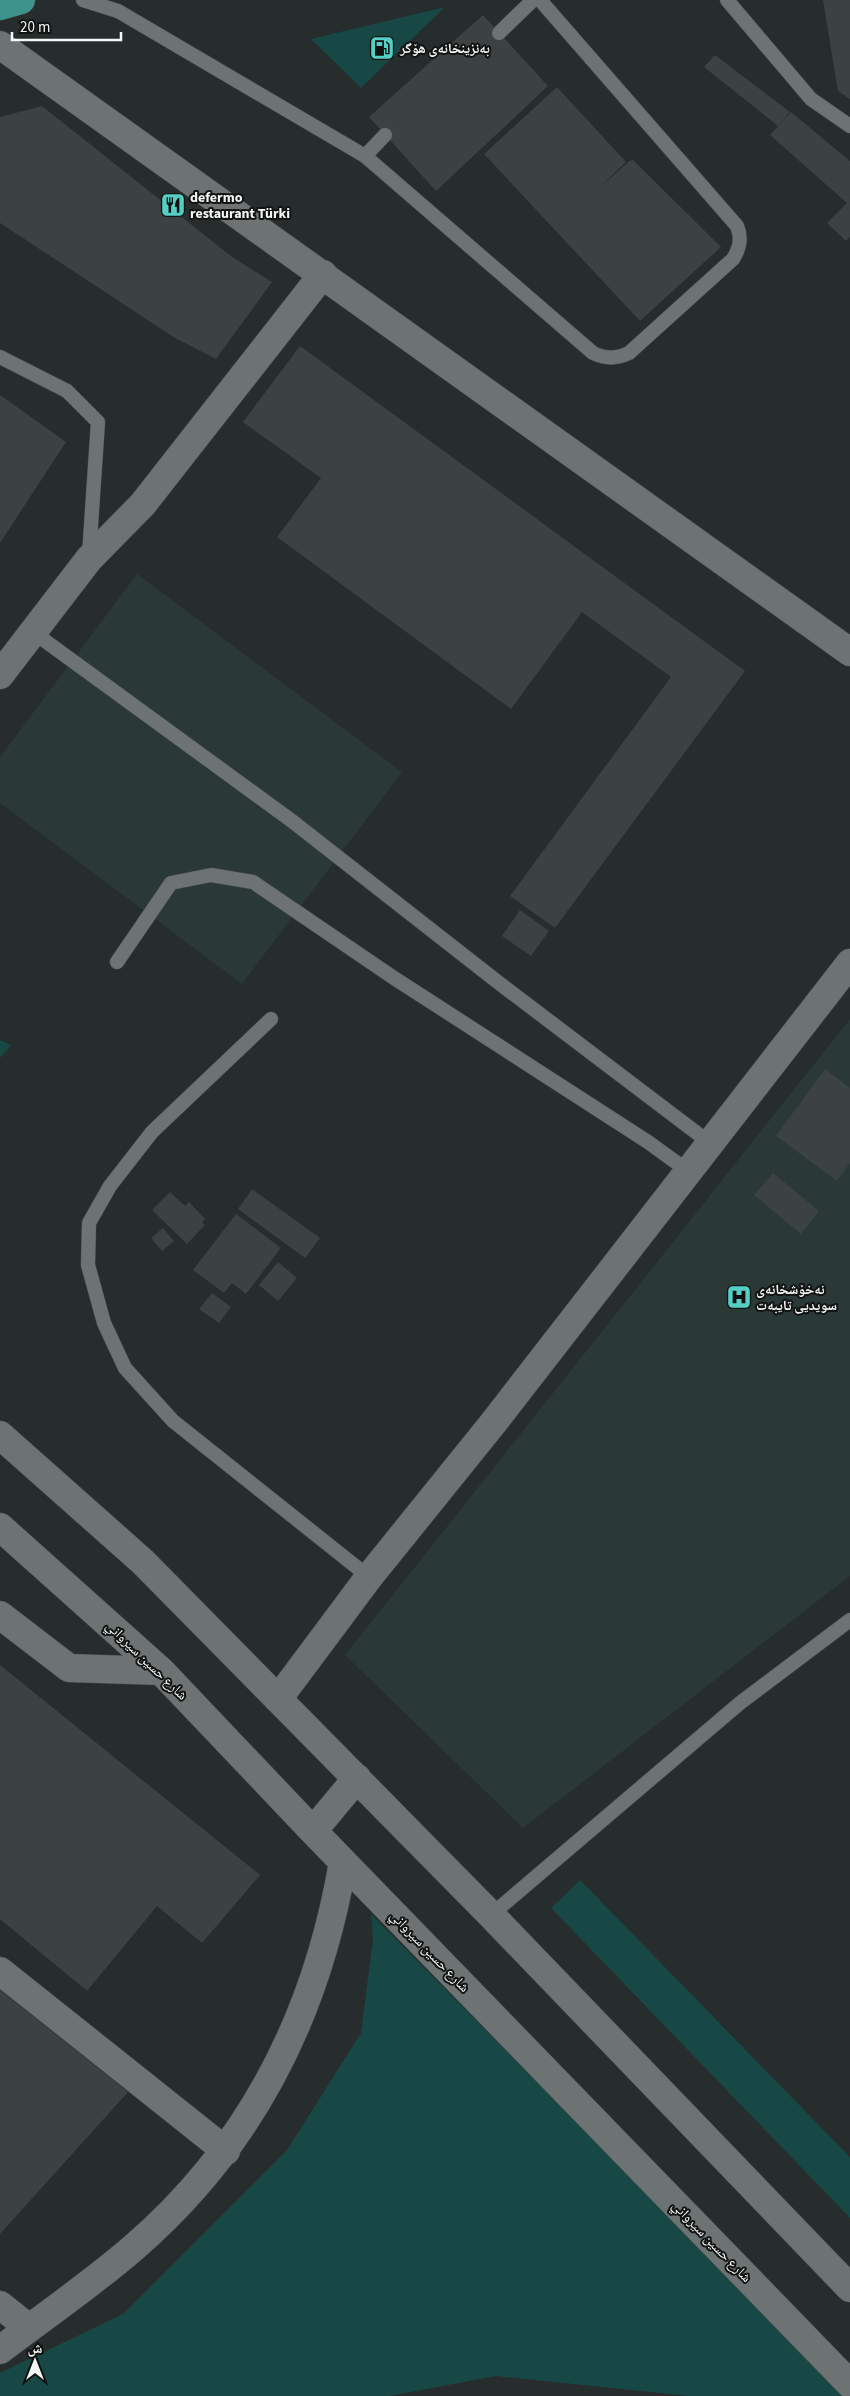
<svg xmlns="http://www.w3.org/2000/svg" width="850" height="2396" font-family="'Source Sans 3','Noto Naskh Arabic',sans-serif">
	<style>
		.built { fill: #2a3836 }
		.green { fill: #184845 }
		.building { fill: #3c4241 }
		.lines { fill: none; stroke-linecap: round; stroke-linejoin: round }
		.service-casing { stroke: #464b4a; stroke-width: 15 }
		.minor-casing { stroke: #464b4a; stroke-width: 29 }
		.tertiary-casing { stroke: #464b4a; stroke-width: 29 }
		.trunk-casing { stroke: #464b4a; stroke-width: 29 }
		.service { stroke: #6c7372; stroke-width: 14 }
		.minor { stroke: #6c7372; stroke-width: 28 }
		.tertiary { stroke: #6c7372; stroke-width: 28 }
		.trunk { stroke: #3e948d; stroke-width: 28 }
		.labels { text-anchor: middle; stroke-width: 4; stroke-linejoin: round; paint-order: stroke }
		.poi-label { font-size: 14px; font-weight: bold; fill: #f2f6f5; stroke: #121414; text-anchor: start }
		.street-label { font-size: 14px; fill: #f2f6f5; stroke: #121414 }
	</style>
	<rect width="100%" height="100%" fill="#272c2c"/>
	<path class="built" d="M137 574 402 772 242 984 0 803V757Z
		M850 1019V1576L523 1828 345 1655Z"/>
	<path class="green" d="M445 7 361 88 311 39Z
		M0 1040 11 1045 0 1058Z
		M580 1880 850 2157V2218L551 1908Z
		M371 1914 847 2396H689L496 2376 389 2396H0V2373L123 2314 287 2150 361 2033 373 1939Z"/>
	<path class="building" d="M823 0H850V99L838 91Z
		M483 15 548 86 436 191 369 117Z
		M715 55 790 112 778 126 704 67Z
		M557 87 626 162 599 188 632 159 721 247 640 321 484 154Z
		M42 106 232 257 272 282 216 359 175 338 0 223V117Z
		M791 112 850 161V237L846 241 827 223 847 203 770 135Z
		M300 346 745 671 555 928 510 896 671 677 582 612 511 709 277 537 321 478 243 422Z
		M0 395 66 442 0 543Z
		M520 910 549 931 531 956 502 936Z
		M825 1069 850 1088V1163L837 1181 776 1136Z
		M773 1173 819 1211 801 1234 754 1195Z
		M252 1189 320 1238 305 1258 238 1209Z
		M170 1192 185 1206 189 1202 205 1219 202 1222 205 1225 187 1244 152 1210Z
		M236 1214 281 1248 246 1294 232 1283 224 1293 193 1270Z
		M163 1228 174 1241 162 1251 151 1238Z
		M278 1262 297 1278 278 1301 259 1285Z
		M212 1293 231 1307 219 1323 199 1309Z
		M0 1665 260 1875 202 1943 157 1906 87 1991 0 1919Z
		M0 1990 128 2092 0 2234Z"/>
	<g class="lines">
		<defs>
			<path id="service" d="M83 0 118 11 365 156 593 353C606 359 616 359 629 353L733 259C740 248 742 238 737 226L540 0
				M727 0 811 99 850 126
				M499 33 533 0
				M365 156 385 135
				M0 357 67 391 98 422 89 555
				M33 632 292 821 499 983 710 1143
				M117 962 171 883 211 875 253 882 394 978 648 1142 688 1171
				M271 1019 152 1132 110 1186 89 1223 88 1265 104 1323 125 1368 173 1421 369 1577
				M491 1915 740 1703 850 1620"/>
			<path id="minor" d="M0 45 850 652
				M0 675 89 559 143 504 323 274
				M0 1615 69 1668 161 1671
				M278 1699 369 1577 494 1422 850 963
				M0 1971 226 2151
				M0 2305 29 2328"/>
			<path id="tertiary" d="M0 1435 143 1562 491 1915 850 2288
				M0 1527 161 1671 313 1831 850 2384
				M313 1831 357 1778
				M0 2350C45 2316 90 2285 132 2249 251 2147 317 2015 343 1862"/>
			<path id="trunk" d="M0 6 21 0"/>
		</defs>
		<use href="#service" class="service-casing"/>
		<use href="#minor" class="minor-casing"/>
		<use href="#tertiary" class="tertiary-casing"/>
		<use href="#trunk" class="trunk-casing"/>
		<use href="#service" class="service"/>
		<use href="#minor" class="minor"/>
		<use href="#tertiary" class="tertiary"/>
		<use href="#trunk" class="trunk"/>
	</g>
	<defs>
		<symbol id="fuel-square" viewBox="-11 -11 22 22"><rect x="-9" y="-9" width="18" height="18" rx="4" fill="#55cec4" stroke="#121414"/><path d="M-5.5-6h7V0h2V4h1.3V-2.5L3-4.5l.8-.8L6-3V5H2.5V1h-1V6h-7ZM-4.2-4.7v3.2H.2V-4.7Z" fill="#111"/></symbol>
		<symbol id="restaurant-square" viewBox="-11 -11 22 22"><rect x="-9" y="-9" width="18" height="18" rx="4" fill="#55cec4" stroke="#121414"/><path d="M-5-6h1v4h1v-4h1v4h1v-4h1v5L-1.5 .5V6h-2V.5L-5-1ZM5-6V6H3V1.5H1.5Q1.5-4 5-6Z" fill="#111"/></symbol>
		<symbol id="hospital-square" viewBox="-11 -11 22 22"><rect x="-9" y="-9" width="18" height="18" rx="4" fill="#55cec4" stroke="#121414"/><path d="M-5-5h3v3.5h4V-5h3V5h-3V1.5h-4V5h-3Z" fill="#111"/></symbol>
	</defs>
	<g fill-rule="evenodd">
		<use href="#fuel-square" x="368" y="34" width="28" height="28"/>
		<use href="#restaurant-square" x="159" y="191" width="28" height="28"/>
		<use href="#hospital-square" x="725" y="1283" width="28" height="28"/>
	</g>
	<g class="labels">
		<g class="poi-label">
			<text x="400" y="53">بەنزینخانەی هۆگر</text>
			<text x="190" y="202">defermo<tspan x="190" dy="16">restaurant Türki</tspan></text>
			<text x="756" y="1294">نەخۆشخانەی<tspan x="756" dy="16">سویدیی تایبەت</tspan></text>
		</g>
		<g class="street-label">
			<text transform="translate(147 1660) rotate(44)" y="5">شارع حسين سيرواني</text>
			<text transform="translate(430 1951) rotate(46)" y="5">شارع حسين سيرواني</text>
			<text transform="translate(712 2241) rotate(46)" y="5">شارع حسين سيرواني</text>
		</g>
	</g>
	<g transform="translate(35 2361)" stroke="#121414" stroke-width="4" paint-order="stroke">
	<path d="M0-4L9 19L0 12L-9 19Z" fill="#f2f6f5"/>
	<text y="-8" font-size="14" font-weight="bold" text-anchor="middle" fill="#f2f6f5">ش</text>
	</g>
	<path d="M12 32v8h109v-8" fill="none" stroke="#f2f6f5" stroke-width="2.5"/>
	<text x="20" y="32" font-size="15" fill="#f2f6f5" stroke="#121414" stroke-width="4" paint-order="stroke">20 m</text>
</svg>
